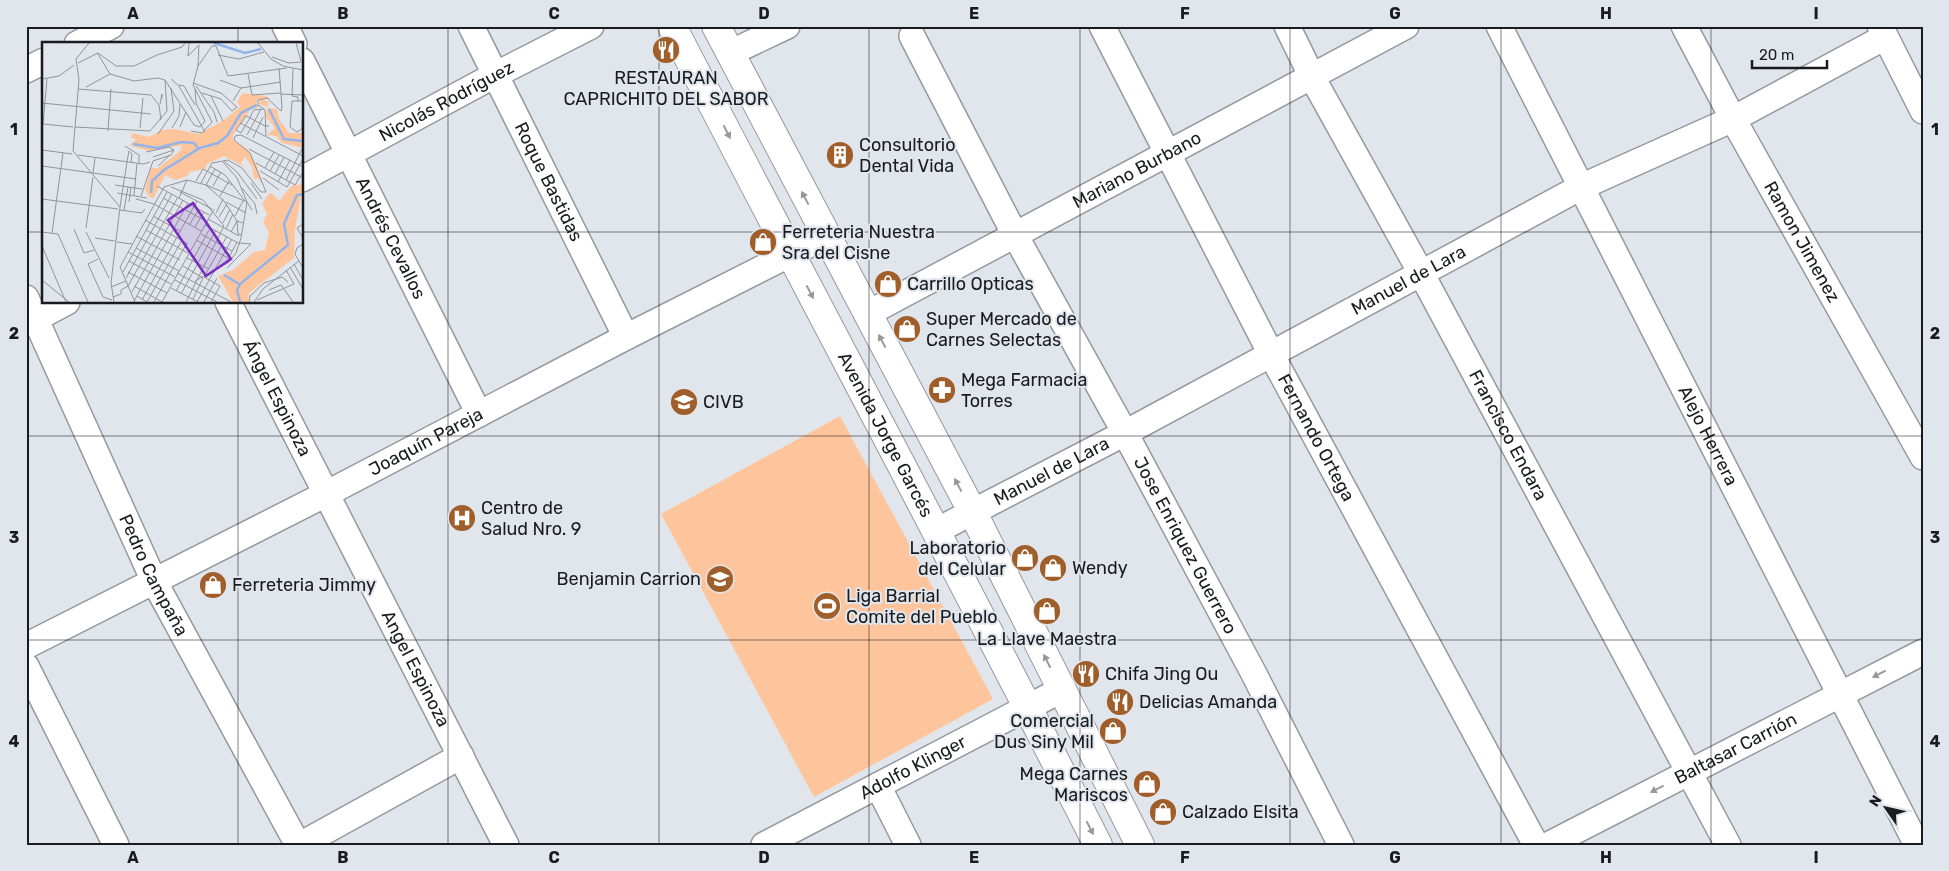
<svg xmlns="http://www.w3.org/2000/svg" width="1949" height="871" font-family="Rubik,sans-serif">
	<style>
		.green { fill: #fec59c }
		.lines { fill: none; stroke-linecap: round; stroke-linejoin: round }
		.minor-casing { stroke: #94999f; stroke-width: 28 }
		.tertiary-casing { stroke: #94999f; stroke-width: 30 }
		.minor { stroke: #fff; stroke-width: 25 }
		.tertiary { stroke: #fff; stroke-width: 28 }
		.oneway { fill: #98989a }
		.grid { fill: none; stroke: #191b1e; stroke-width: 1; stroke-opacity: 0.55 }
		.labels { text-anchor: middle; stroke-width: 4; stroke-linejoin: round; paint-order: stroke }
		.poi-label { font-size: 18px; fill: #191b1e; stroke: #e1e6ed; text-anchor: start }
		.street-label { font-size: 18px; fill: #191b1e; stroke: #e1e6ed }
		.inset-river { fill: none; stroke: #91b4ea; stroke-width: 2.5 }
		.inset-road { fill: none; stroke: #91959a; stroke-width: 1 }
		.view { fill: #7b2cbf; fill-opacity: 0.15; stroke: #7b2cbf; stroke-width: 2.5 }
		.inset-edge { fill: none; stroke: #191b1e; stroke-width: 2.5 }
		.neatline { fill: none; stroke: #191b1e; stroke-width: 2 }
		.grid-label { font-size: 16px; text-anchor: middle; font-weight: bold; fill: #191b1e }
	</style>
	<rect width="100%" height="100%" fill="#e1e6ed"/>
	<path class="green" d="M840 416 993 699 814 797 661 514Z"/>
	<g class="lines">
		<defs>
			<g id="minor">
				<path d="M285 26 294 44"/>
				<path id="s1" d="M471 26 626 337"/>
				<path id="s2" d="M1102 26 1271 354 1536 845"/>
				<path id="s3" d="M1287 26 1312 77 1421 273 1728 845"/>
				<path id="s4" d="M1499 26 1917 845"/>
				<path id="s5" d="M1684 26 1733 119 1923 457"/>
				<path d="M1880 26 1923 111"/>
				<path id="s6" d="M912 36 1015 235 1125 433 1253 672 1341 845"/>
				<path d="M77 44 111 26"/>
				<path d="M730 53 787 26"/>
				<path id="s7" d="M302 61 479 414"/>
				<path d="M26 70 44 61"/>
				<path id="s8" d="M302 179 495 75 591 26"/>
				<path id="s9" d="M26 298 154 581 298 845"/>
				<path id="s10" d="M228 302 506 845"/>
				<path id="s11" d="M867 314 1406 26"/>
				<path d="M26 324 67 302"/>
				<path id="s12" d="M936 531 1125 433 1581 187 1733 119 1885 37"/>
				<path id="s13" d="M26 646 326 494 626 337 826 236"/>
				<path d="M26 666 116 845"/>
				<path d="M878 786 908 845"/>
				<path d="M300 845 461 756"/>
				<path id="s14" d="M764 845 1061 690"/>
				<path id="s15" d="M1548 845 1923 652"/>
			</g>
			<g id="tertiary">
				<path id="s16" d="M672 26C813 300 959 570 1098 845"/>
				<path d="M716 26 973 513 1140 845"/>
			</g>
		</defs>
		<use href="#minor" class="minor-casing"/>
		<use href="#tertiary" class="tertiary-casing"/>
		<use href="#minor" class="minor"/>
		<use href="#tertiary" class="tertiary"/>
	</g>
	<defs><path id="oneway-solid" d="M-6-.8H1V-3.2L6.5 0L1 3.2V.8H-6Z" transform="scale(1.25)"/></defs>
	<g class="oneway">
		<use href="#oneway-solid" transform="translate(727 132) rotate(63)"/>
		<use href="#oneway-solid" transform="translate(805 198) rotate(-118)"/>
		<use href="#oneway-solid" transform="translate(810 292) rotate(62)"/>
		<use href="#oneway-solid" transform="translate(882 341) rotate(-118)"/>
		<use href="#oneway-solid" transform="translate(958 485) rotate(-118)"/>
		<use href="#oneway-solid" transform="translate(1047 661) rotate(-117)"/>
		<use href="#oneway-solid" transform="translate(1879 674) rotate(153)"/>
		<use href="#oneway-solid" transform="translate(1657 789) rotate(153)"/>
		<use href="#oneway-solid" transform="translate(1090 828) rotate(63)"/>
	</g>
	<path class="grid" d="M238 26V44M448 26V845M659 26V845M869 26V845M1080 26V845M1290 26V845M1501 26V845M1711 26V845M26 232H44M302 232H1923M238 302V845M26 436H1923M26 640H1923"/>
	<defs>
		<symbol id="restaurant-disc" viewBox="-11 -11 22 22"><circle r="9.5" fill="#9f5e2a" stroke="#e1e6ed"/><path d="M-5-6h1v4h1v-4h1v4h1v-4h1v5L-1.5 .5V6h-2V.5L-5-1ZM5-6V6H3V1.5H1.5Q1.5-4 5-6Z" fill="#fff"/></symbol>
		<symbol id="building-disc" viewBox="-11 -11 22 22"><circle r="9.5" fill="#9f5e2a" stroke="#e1e6ed"/><path d="M-4-6H4V6H1V3H-1V6H-4ZM-2.5-4.3h1.7v1.8h-1.7ZM.8-4.3h1.7v1.8H.8ZM-2.5-1h1.7V.8h-1.7ZM.8-1h1.7V.8H.8Z" fill="#fff"/></symbol>
		<symbol id="shop-disc" viewBox="-11 -11 22 22"><circle r="9.5" fill="#9f5e2a" stroke="#e1e6ed"/><path d="M-5-2.5h2.3a2.7 3.5 0 0 1 5.4 0H5L5.5 6h-11ZM-1.5-2.5h3a1.5 2.3 0 0 0-3 0Z" fill="#fff"/></symbol>
		<symbol id="pharmacy-disc" viewBox="-11 -11 22 22"><circle r="9.5" fill="#9f5e2a" stroke="#e1e6ed"/><path d="M-2-6h4v4h4v4h-4v4h-4v-4h-4v-4h4Z" fill="#fff"/></symbol>
		<symbol id="school-disc" viewBox="-11 -11 22 22"><circle r="9.5" fill="#9f5e2a" stroke="#e1e6ed"/><path d="M0-5L7-2L0 1L-7-2ZM-4 1L0 2.5L4 1V4Q0 6-4 4Z" fill="#fff"/></symbol>
		<symbol id="hospital-disc" viewBox="-11 -11 22 22"><circle r="9.5" fill="#9f5e2a" stroke="#e1e6ed"/><path d="M-5-5h3v3.5h4V-5h3V5h-3V1.5h-4V5h-3Z" fill="#fff"/></symbol>
		<symbol id="stadium-disc" viewBox="-11 -11 22 22"><circle r="9.5" fill="#9f5e2a" stroke="#e1e6ed"/><path d="M0-5a6.5 5 0 1 0 0 10a6.5 5 0 1 0 0-10ZM-3.5-1.8h7v3.6h-7Z" fill="#fff"/></symbol>
	</defs>
	<g fill-rule="evenodd">
		<use href="#restaurant-disc" x="650" y="34" width="32" height="32"/>
		<use href="#building-disc" x="824" y="139" width="32" height="32"/>
		<use href="#shop-disc" x="747" y="226" width="32" height="32"/>
		<use href="#shop-disc" x="872" y="268" width="32" height="32"/>
		<use href="#shop-disc" x="891" y="313" width="32" height="32"/>
		<use href="#pharmacy-disc" x="926" y="374" width="32" height="32"/>
		<use href="#school-disc" x="668" y="386" width="32" height="32"/>
		<use href="#hospital-disc" x="446" y="502" width="32" height="32"/>
		<use href="#shop-disc" x="1009" y="542" width="32" height="32"/>
		<use href="#shop-disc" x="1037" y="552" width="32" height="32"/>
		<use href="#school-disc" x="704" y="563" width="32" height="32"/>
		<use href="#shop-disc" x="197" y="569" width="32" height="32"/>
		<use href="#stadium-disc" x="811" y="590" width="32" height="32"/>
		<use href="#shop-disc" x="1031" y="595" width="32" height="32"/>
		<use href="#restaurant-disc" x="1070" y="658" width="32" height="32"/>
		<use href="#restaurant-disc" x="1104" y="686" width="32" height="32"/>
		<use href="#shop-disc" x="1097" y="715" width="32" height="32"/>
		<use href="#shop-disc" x="1131" y="768" width="32" height="32"/>
		<use href="#shop-disc" x="1147" y="796" width="32" height="32"/>
	</g>
	<g class="labels">
		<g class="poi-label">
			<text x="666" y="84" text-anchor="middle">RESTAURAN<tspan x="666" dy="21">CAPRICHITO DEL SABOR</tspan></text>
			<text x="859" y="151">Consultorio<tspan x="859" dy="21">Dental Vida</tspan></text>
			<text x="782" y="238">Ferreteria Nuestra<tspan x="782" dy="21">Sra del Cisne</tspan></text>
			<text x="907" y="290">Carrillo Opticas</text>
			<text x="926" y="325">Super Mercado de<tspan x="926" dy="21">Carnes Selectas</tspan></text>
			<text x="961" y="386">Mega Farmacia<tspan x="961" dy="21">Torres</tspan></text>
			<text x="703" y="408">CIVB</text>
			<text x="481" y="514">Centro de<tspan x="481" dy="21">Salud Nro. 9</tspan></text>
			<text x="1006" y="554" text-anchor="end">Laboratorio<tspan x="1006" dy="21">del Celular</tspan></text>
			<text x="1072" y="574">Wendy</text>
			<text x="701" y="585" text-anchor="end">Benjamin Carrion</text>
			<text x="232" y="591">Ferreteria Jimmy</text>
			<text x="846" y="602">Liga Barrial<tspan x="846" dy="21">Comite del Pueblo</tspan></text>
			<text x="1047" y="645" text-anchor="middle">La Llave Maestra</text>
			<text x="1105" y="680">Chifa Jing Ou</text>
			<text x="1139" y="708">Delicias Amanda</text>
			<text x="1094" y="727" text-anchor="end">Comercial<tspan x="1094" dy="21">Dus Siny Mil</tspan></text>
			<text x="1128" y="780" text-anchor="end">Mega Carnes<tspan x="1128" dy="21">Mariscos</tspan></text>
			<text x="1182" y="818">Calzado Elsita</text>
		</g>
		<g class="street-label">
			<text dy="6" stroke="none"><textPath href="#s8" startOffset="164">Nicolás Rodríguez</textPath></text>
			<text dy="6" stroke="none"><textPath href="#s11" startOffset="306">Mariano Burbano</textPath></text>
			<text dy="6" stroke="none"><textPath href="#s1" startOffset="174">Roque Bastidas</textPath></text>
			<text dy="6" stroke="none"><textPath href="#s7" startOffset="198">Andrés Cevallos</textPath></text>
			<text dy="6" stroke="none"><textPath href="#s5" startOffset="246">Ramon Jimenez</textPath></text>
			<text dy="6" stroke="none"><textPath href="#s12" startOffset="535">Manuel de Lara</textPath></text>
			<text dy="6" stroke="none"><textPath href="#s10" startOffset="108">Ángel Espinoza</textPath></text>
			<text dy="6" stroke="none"><textPath href="#s16" startOffset="461">Avenida Jorge Garcés</textPath></text>
			<text dy="6" stroke="none"><textPath href="#s3" startOffset="465">Francisco Endara</textPath></text>
			<text dy="6" stroke="none"><textPath href="#s4" startOffset="460">Alejo Herrera</textPath></text>
			<text dy="6" stroke="none"><textPath href="#s2" startOffset="464">Fernando Ortega</textPath></text>
			<text dy="6" stroke="none"><textPath href="#s13" startOffset="449">Joaquín Pareja</textPath></text>
			<text dy="6" stroke="none"><textPath href="#s12" startOffset="130">Manuel de Lara</textPath></text>
			<text dy="6" stroke="none"><textPath href="#s6" startOffset="578">Jose Enriquez Guerrero</textPath></text>
			<text dy="6" stroke="none"><textPath href="#s9" startOffset="305">Pedro Campaña</textPath></text>
			<text dy="6" stroke="none"><textPath href="#s10" startOffset="412">Angel Espinoza</textPath></text>
			<text dy="6" stroke="none"><textPath href="#s15" startOffset="211">Baltasar Carrión</textPath></text>
			<text dy="6" stroke="none"><textPath href="#s14" startOffset="168">Adolfo Klinger</textPath></text>
		</g>
	</g>
	<g transform="translate(42 42)">
		<rect width="261" height="261" fill="#e1e6ed"/>
		<path d="M201 51 224 54 229 57H216L214 62 218 65 208 68 191 93V98L205 107 214 122 221 143 216 136 212 137 210 125 203 115 199 121 203 125 182 114 165 122 163 127 147 130 146 134 133 138 123 133 111 157 106 153 103 148 109 126H116L138 109 140 103 109 109 95 106 88 103 94 97 89 96 90 91 107 95 120 88 132 87 157 92 182 78 198 65 195 59ZM219 57 227 60 225 66 235 67 237 77 247 91H261V106L240 101 234 94 225 93 233 86 224 75 225 65 217 62ZM261 142 253 188 252 216 207 251 206 260H191L176 234 191 228 212 210 223 208 227 190 221 180 225 172 220 162 227 152 230 151 237 159 249 144Z" fill="#fec59c"/>
		<path class="inset-river" d="M172 1 203 11 219 7M227 67 242 97 261 99M91 102 115 106 139 100 152 101 156 106M109 151 110 139 122 128 158 106 176 101 185 94 199 71 215 63M182 233 197 242M198 260 195 248 198 242 246 203 242 182 255 153 261 152"/>
		<path class="inset-road" d="M47 1 34 17 37 38 31 109 78 165 69 241 72 260M147 1 146 14 157 3 156 24 170 4H174L186 34 245 26M216 1 229 17M254 1 259 19M56 11 74 24H92L115 13 140 5 143 1M56 12 68 32M176 13 197 17 222 10M230 15 247 21 259 20M229 17 241 24 261 28M36 21 56 11M237 26 240 65M251 27 250 54 256 55V59M68 32 92 39 116 36 123 38 152 83 158 85 163 79 154 61 153 47M206 32 210 53 238 51M0 37 17 34 32 23M129 37 137 44 163 90M178 38 199 46M151 41 179 51 195 65 190 69 179 57 160 51M137 43 142 44 153 63M154 44 172 70 175 80M44 45 68 32M199 46 239 40M36 47 109 53 117 63 119 78M238 52 261 53M169 54 181 79M191 59 199 46M250 59H261L260 87 255 90 248 85ZM0 61 109 72M118 62 120 52V57M222 67 212 68 210 71 208 76 203 84 199 91 194 88 204 74H205L208 76 223 84H227M198 81 261 114M1 82 5 37M1 82 31 85M33 85 108 89 125 69 123 38M138 85 144 70M98 86 101 56M130 86 137 74 138 62M66 89 69 47M149 89 160 91 170 80 151 43 156 24M116 92 132 69 129 46M199 93 261 125M205 93 219 67M224 94 223 68 216 63V58L225 56 239 69 240 65M211 96 221 75M83 104 97 113V122M207 107 261 136M0 108 30 112M104 110 127 105 132 108M36 113 101 122 108 120M111 115 132 108M111 119 129 113 132 108M182 119 195 130 215 157M85 120 87 109 90 112 89 121M214 121 253 143 261 130M0 124 94 137M116 124 128 113M168 124 183 133 203 159M223 126 232 110M173 127 164 143 205 160 210 168M218 129 245 145 261 117M228 129 237 113M51 131 53 116M233 132 242 115M221 136 237 148M244 138 260 107M154 139 161 127 190 143M236 140 248 118M159 141 170 121 186 118 200 126 219 150H224L208 111 192 98 193 94 199 93M209 141 220 157M73 143 100 147M115 144 167 173M171 144 179 130M129 145 161 158 182 184 144 260M200 146 213 162 215 172M138 150 170 167M75 151 105 156M92 153 95 122M99 154 111 119M178 154 187 139M121 156 164 179M137 156 145 138M0 157 76 167M94 157 112 162 159 189M87 160 89 145M184 160 204 171M78 165 85 120M78 168 100 171 103 167M82 168 86 145M174 171 181 157M111 174 138 189M193 174 201 159M177 175 185 162M166 177 197 194M103 178 146 202M181 181 188 167M148 182 157 167M261 182 255 186 261 196M163 183 198 202M153 185 162 170M44 186 51 135M32 187 42 211 52 208M184 187 191 172M104 188 146 211M0 190 16 192 46 260M44 190 67 236M189 190 195 179 201 181M10 191 21 111M159 192 190 209M94 194 138 218M53 196 73 199M154 198 186 216M75 200 90 202M261 202 255 206 253 212 261 226M0 204 24 260M94 206 137 229M86 210 133 235M145 216 167 227M56 217 46 222 61 255 70 258M87 219 129 242M252 222 261 238M183 223 195 200M141 224 161 236 151 257M248 225 261 247M185 226 209 202 198 201M81 230 125 150M86 230 125 251M135 231 189 260M84 236 130 152M0 238 27 260M133 238 175 260M153 239 187 220 194 211 199 196 205 160 195 136 181 120M92 244 120 260M69 245 84 239M129 246 156 260M227 248 239 243 251 260M134 249 167 188M90 250 141 158M139 252 174 188M95 254 105 260 140 198M71 255 79 252V248L86 244 136 155M100 258 155 159M215 258 252 242 244 228M92 259 146 161M93 260 78 225 122 145 145 138 164 143 182 159 195 179 196 192 200 193M112 260 145 201M120 260 172 167M155 260 190 197M162 260 175 236M169 260 178 244 162 235 185 194M207 260 208 254 222 241 240 235 246 240M212 260 221 247 257 219"/>
		<path class="view" d="M151 161 189 217 164 234 126 178Z"/>
		<rect width="261" height="261" class="inset-edge"/>
	</g>
	<rect width="1949" height="871" fill="none" stroke="#e1e6ed" stroke-width="55"/>
	<g transform="translate(1886 808) rotate(304)" stroke="#e1e6ed" stroke-width="4" paint-order="stroke">
	<path d="M0-4L9 19L0 12L-9 19Z" fill="#191b1e"/>
	<text y="-8" font-size="14" font-weight="bold" text-anchor="middle" fill="#191b1e">N</text>
	</g>
	<path d="M1752 60v8h75v-8" fill="none" stroke="#191b1e" stroke-width="2.5"/>
	<text x="1759" y="60" font-size="15" fill="#191b1e" stroke="#e1e6ed" stroke-width="4" paint-order="stroke">20 m</text>
	<rect x="28" y="28" width="1894" height="816" class="neatline"/>
	<g class="grid-label">
		<text x="133" y="19">A</text>
		<text x="343" y="19">B</text>
		<text x="554" y="19">C</text>
		<text x="764" y="19">D</text>
		<text x="974" y="19">E</text>
		<text x="1185" y="19">F</text>
		<text x="1395" y="19">G</text>
		<text x="1606" y="19">H</text>
		<text x="1816" y="19">I</text>
		<text x="14" y="135">1</text>
		<text x="1935" y="135">1</text>
		<text x="14" y="339">2</text>
		<text x="1935" y="339">2</text>
		<text x="14" y="543">3</text>
		<text x="1935" y="543">3</text>
		<text x="14" y="747">4</text>
		<text x="1935" y="747">4</text>
		<text x="133" y="863">A</text>
		<text x="343" y="863">B</text>
		<text x="554" y="863">C</text>
		<text x="764" y="863">D</text>
		<text x="974" y="863">E</text>
		<text x="1185" y="863">F</text>
		<text x="1395" y="863">G</text>
		<text x="1606" y="863">H</text>
		<text x="1816" y="863">I</text>
	</g>
</svg>
